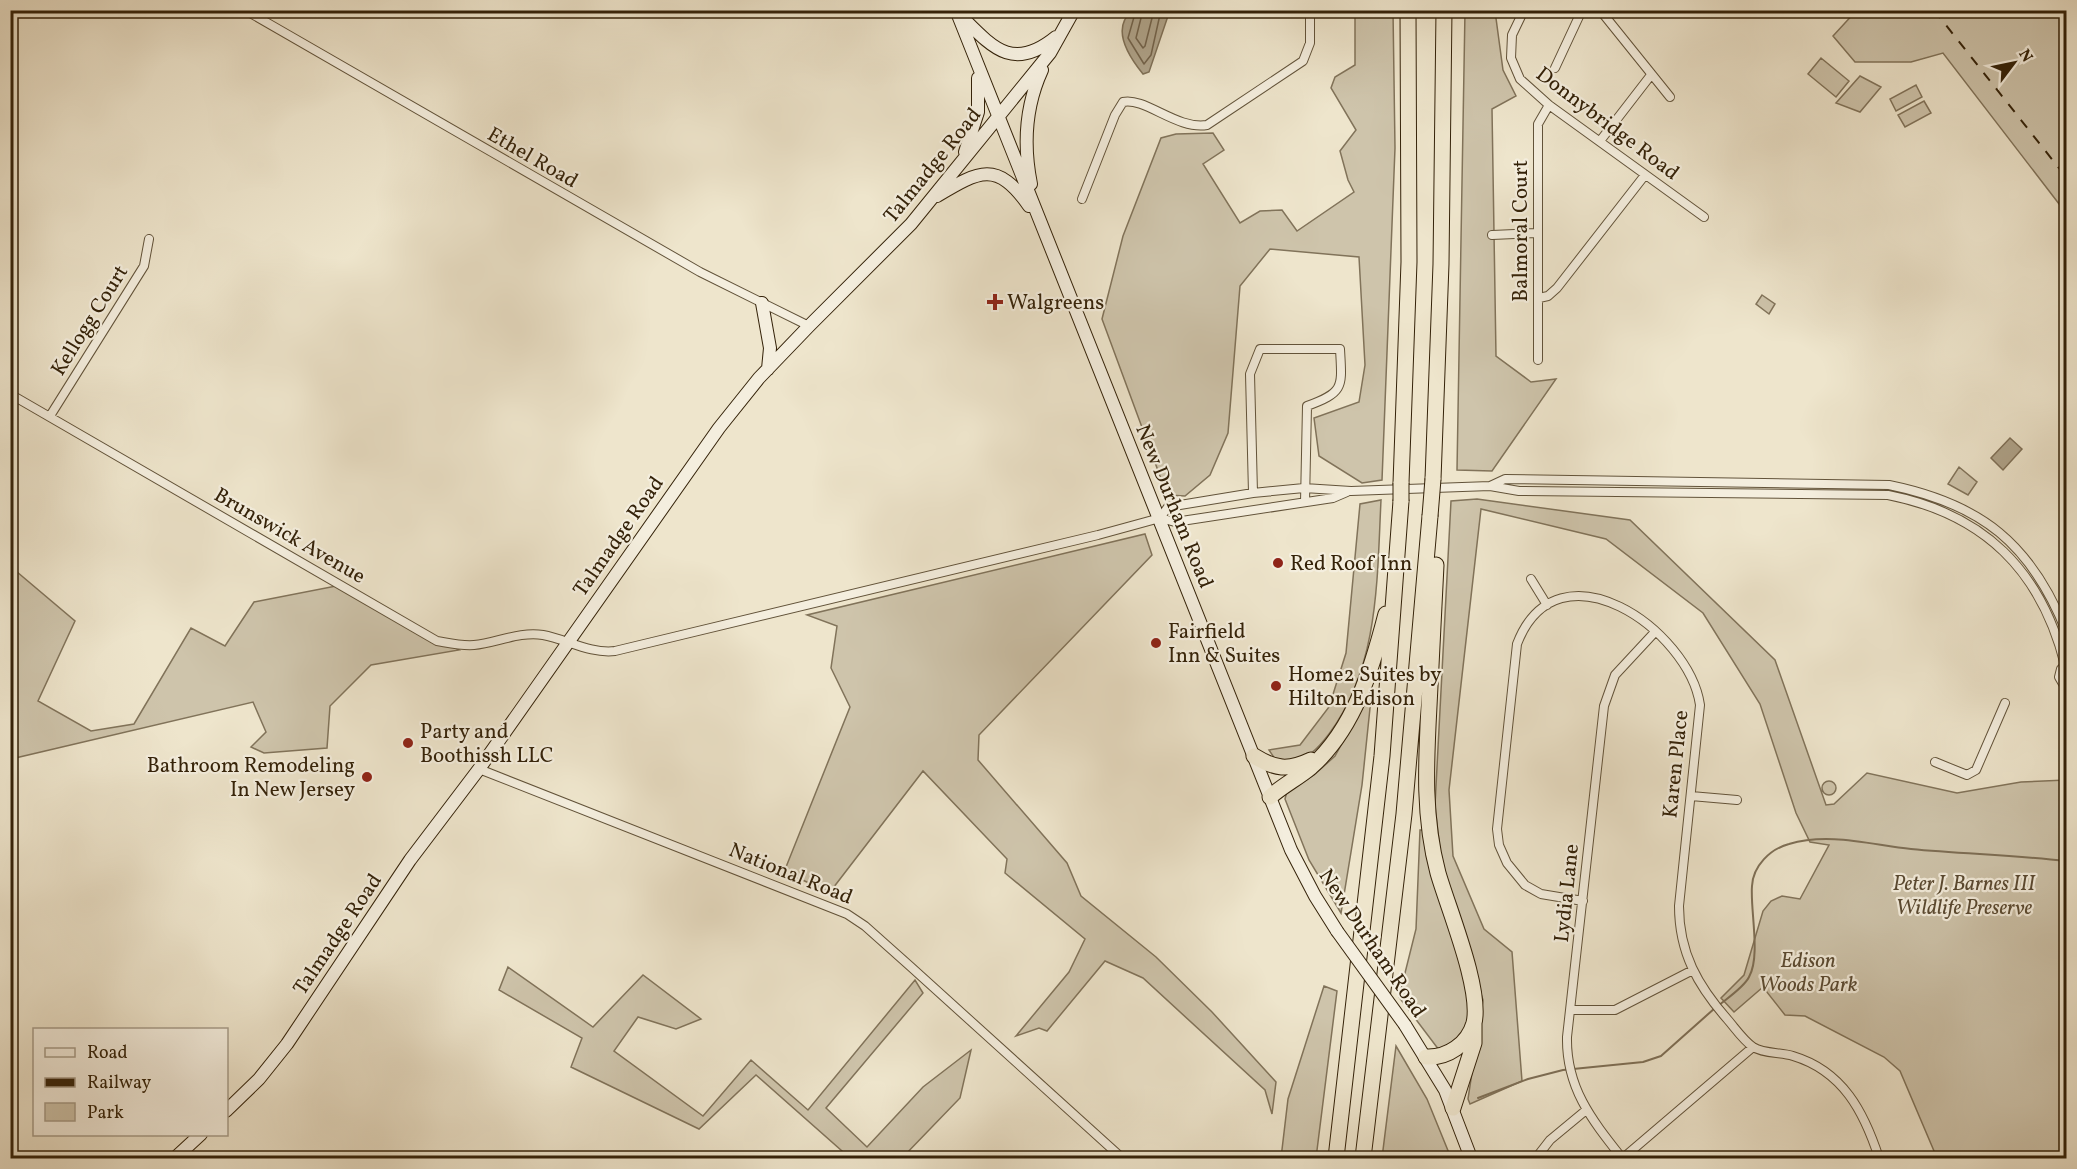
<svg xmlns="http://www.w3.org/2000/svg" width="2077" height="1169" font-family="Vollkorn,serif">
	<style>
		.green { fill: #cec4ab; stroke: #81735a; stroke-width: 1.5 }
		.water { fill: #afa38a; stroke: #7e6f56; stroke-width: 1.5 }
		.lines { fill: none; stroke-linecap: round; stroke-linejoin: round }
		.shore { stroke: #72624a; stroke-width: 1.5 }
		.stream { stroke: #7e6f56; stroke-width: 2 }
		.street-casing { stroke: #62533a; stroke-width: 10 }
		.secondary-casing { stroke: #342209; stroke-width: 14 }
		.highway-casing { stroke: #342209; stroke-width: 17 }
		.street { stroke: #f4eede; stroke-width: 8 }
		.secondary { stroke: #f4eede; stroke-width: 12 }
		.highway { stroke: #eee5cc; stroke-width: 15 }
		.rail { stroke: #342209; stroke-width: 2; stroke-dasharray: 10 10; stroke-linecap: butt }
		.secondary-bridge-casing { stroke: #342209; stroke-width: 14; stroke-linecap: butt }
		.highway-bridge-casing { stroke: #342209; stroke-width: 17; stroke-linecap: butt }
		.secondary-bridge { stroke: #f4eede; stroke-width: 12 }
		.highway-bridge { stroke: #eee5cc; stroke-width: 15 }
		.poi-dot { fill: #8f2418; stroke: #f4eede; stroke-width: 2 }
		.labels { text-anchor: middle; stroke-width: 4.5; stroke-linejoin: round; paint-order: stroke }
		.street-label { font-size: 21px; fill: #342209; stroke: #f4eede }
		.poi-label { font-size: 21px; fill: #342209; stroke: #f4eede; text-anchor: start }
		.park-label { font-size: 21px; font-style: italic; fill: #5a4a32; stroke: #f4eede }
	</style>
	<rect width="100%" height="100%" fill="#eee5cc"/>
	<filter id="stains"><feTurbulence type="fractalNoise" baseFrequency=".00333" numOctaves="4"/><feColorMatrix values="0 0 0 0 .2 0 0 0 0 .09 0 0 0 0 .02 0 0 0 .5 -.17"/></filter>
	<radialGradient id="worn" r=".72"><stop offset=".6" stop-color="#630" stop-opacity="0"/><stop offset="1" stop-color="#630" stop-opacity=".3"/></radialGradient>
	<path class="green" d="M1355 11H1393L1395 148 1382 480 1362 483 1319 456 1314 418 1359 402 1365 365 1359 257 1270 249 1240 286 1228 433 1210 475 1185 496 1167 495 1102 319 1123 236 1161 138 1176 134 1213 133 1224 150 1203 164 1240 223 1260 211 1282 210 1297 231 1354 192 1348 180 1340 151 1356 130 1331 88 1335 77 1355 65Z
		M1465 11H1495L1503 70 1516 96 1492 109 1496 356 1531 382 1556 379 1492 471 1457 470Z
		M1856 11H2066V213L1943 53 1911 62H1855L1833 36Z
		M1821 58 1849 81 1836 97 1808 74Z
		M1860 76 1881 87 1860 112 1836 103Z
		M1916 85 1922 97 1896 111 1890 99Z
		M1924 101 1931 113 1905 127 1898 115Z
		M1762 295 1775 304 1769 314 1756 304Z
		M1959 467 1977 482 1968 495 1948 484Z
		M1477 499 1630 520 1775 660 1826 805 1834 804 1867 773 1957 793 2021 782 2066 780V1158H1937L1900 1071 1884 1057 1805 1016 1785 1015 1763 987 1734 1012 1721 998 1744 975 1763 911 1771 901 1782 896 1800 899 1829 845 1810 842 1796 813 1760 704 1703 613 1606 539 1481 509 1449 790 1453 856 1484 929 1512 952 1522 1081 1470 1104 1468 1099 1483 1000 1442 869 1435 805 1451 501Z
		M1381 500C1377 580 1379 667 1329 734 1319 747 1310 758 1293 760 1288 761 1280 759 1275 759L1269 750 1300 745 1329 707 1346 653 1360 504Z
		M1145 534 1152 555 979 735 978 760 1067 863 1081 896 1156 957 1212 1012 1276 1082 1272 1114 1265 1090 1143 978 1105 961 1047 1031 1039 1028 1016 1036 1069 972 1085 939 1005 873 1007 859 923 771 830 892 784 872 850 707 831 668 837 626 807 615Z
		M10 566 75 621 38 701 91 731 134 724 191 628 225 646 254 602 336 586 459 650 371 665 330 706 327 748 264 753 251 747 266 732 253 702 11 759Z
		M1372 689 1362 785 1341 913 1309 860 1285 799 1287 791 1314 775 1335 756Z
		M1822 788a7 7 0 1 1 14 0a7 7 0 1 1-14 0Z
		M1420 830H1424C1435 871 1476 987 1468 1022 1465 1035 1449 1044 1439 1050L1399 997 1416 929Z
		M508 967 593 1027 643 975 701 1019 676 1029 638 1017 614 1051 703 1116 751 1060 808 1110 915 980 923 993 826 1108 867 1147 923 1087 971 1050 960 1098 902 1158H850L756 1075 699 1129 571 1067 582 1038 499 990Z
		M1324 986 1337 991 1316 1158H1281L1288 1099Z
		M1396 1046 1427 1099 1451 1158H1382Z"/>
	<path class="water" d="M1132 11H1167L1168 16 1149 72 1143 74C1130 58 1110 29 1132 11Z
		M2010 438 2022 449 2003 470 1991 458Z"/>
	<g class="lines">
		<path class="shore" d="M1136 10 1128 38 1144 64 1151 55 1161 10
			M1143 10 1136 38 1143 48 1145 46 1154 10"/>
		<path class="stream" d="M1719 1005C1729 997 1744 987 1749 977 1761 956 1750 910 1752 886 1753 866 1770 849 1789 844 1829 832 1872 845 1911 849 1963 854 2015 855 2066 861
			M1478 1098 1528 1079 1563 1070 1643 1062 1661 1056 1715 1008"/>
		<defs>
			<path id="street" d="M245 10 700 272 809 326
				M1524 10 1512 35 1511 58 1520 79 1549 105 1704 217
				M1600 10 1670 97
				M1555 68 1582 10
				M1600 141 1651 75
				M1082 199 1115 115 1123 102C1145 97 1177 130 1207 125L1303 61 1310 43V10
				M1492 235 1538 233
				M1539 298 1548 296 1557 288 1645 175
				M1538 360V124L1549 105
				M10 394 437 641C449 643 461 646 474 645 496 643 520 631 543 635 566 639 590 654 615 651L1098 535 1160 518
				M50 416 144 266 149 239
				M1490 486 1505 479 1889 485C1982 504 2031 544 2066 631
				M1253 493 1250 374 1260 349H1340C1342 387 1345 392 1307 406L1305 502
				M1160 518 1168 507 1253 493 1304 488 1351 491 1490 486 1519 491 1888 495C1984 514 2041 570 2065 665
				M1160 518 1175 522 1333 498 1347 492
				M1531 579 1547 605
				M2066 664 2061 669 2059 677 2066 689
				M1935 762 1967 775 1976 770 2005 703
				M479 769 847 914 865 926 911 967 1122 1158
				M1691 796 1737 800
				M1583 901 1541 894 1525 885 1507 863 1499 845 1497 829 1517 644C1558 538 1689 630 1700 705L1679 906C1679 953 1698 986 1728 1020 1735 1028 1743 1040 1753 1047 1764 1054 1780 1052 1793 1056 1843 1071 1864 1112 1879 1158
				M1570 1010H1615L1691 971
				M1536 1158 1550 1140 1585 1111
				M1622 1158C1592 1120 1566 1088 1567 1037L1604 706 1615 675 1654 633
				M1623 1158 1753 1047"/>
			<path id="secondary" d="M956 10 1291 850 1315 896 1337 931
				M961 16C993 48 1013 72 1056 37
				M965 152 978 112V78
				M1031 184C1023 144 1025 107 1042 70
				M937 196C979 171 997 160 1029 206
				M762 303 770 348 768 369
				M1405 1025 1445 1090 1471 1158
				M226 1111 259 1079 287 1044 410 860 479 769 719 428 759 378 809 326 911 224 1050 53 1074 10
				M175 1158 201 1134"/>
			<path id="highway" d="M1433 479 1441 264 1444 10
				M1401 483 1409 262 1408 10
				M1254 756C1275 769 1288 771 1311 760
				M1270 797C1282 786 1298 778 1311 767 1355 728 1372 668 1386 614
				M1426 1057C1448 1058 1468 1044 1474 1023 1482 989 1448 908 1438 873 1423 817 1426 763 1429 706 1431 659 1434 612 1436 565
				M1453 1108 1474 1043V1024
				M1336 1158 1382 756 1401 501
				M1363 1158 1404 814 1430 516"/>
		</defs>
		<use href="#street" class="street-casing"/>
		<use href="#secondary" class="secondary-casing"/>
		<use href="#highway" class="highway-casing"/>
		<use href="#street" class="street"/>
		<use href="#secondary" class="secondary"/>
		<use href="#highway" class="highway"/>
		<path class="rail" d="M1934 10 2066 177"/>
		<defs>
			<path id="secondary-bridge" d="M1337 931 1405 1025"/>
			<path id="highway-bridge" d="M1401 501V483
				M1430 516 1433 479"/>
		</defs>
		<use href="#secondary-bridge" class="secondary-bridge-casing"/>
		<use href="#highway-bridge" class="highway-bridge-casing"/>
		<use href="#secondary-bridge" class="secondary-bridge"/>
		<use href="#highway-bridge" class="highway-bridge"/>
	</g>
	<g class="poi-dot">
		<path d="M992 293h6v6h6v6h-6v6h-6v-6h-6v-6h6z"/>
		<circle cx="1278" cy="563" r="6"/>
		<circle cx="1156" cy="643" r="6"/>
		<circle cx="1276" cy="686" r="6"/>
		<circle cx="408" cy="743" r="6"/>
		<circle cx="367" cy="777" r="6"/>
	</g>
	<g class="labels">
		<g class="street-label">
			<text transform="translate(1608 123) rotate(37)" y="7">Donnybridge Road</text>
			<text transform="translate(533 157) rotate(30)" y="7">Ethel Road</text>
			<text transform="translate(932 165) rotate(-51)" y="7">Talmadge Road</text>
			<text transform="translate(1520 231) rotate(-90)" y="7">Balmoral Court</text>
			<text transform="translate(89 320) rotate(-58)" y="7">Kellogg Court</text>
			<text transform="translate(1175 506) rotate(68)" y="7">New Durham Road</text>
			<text transform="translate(290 535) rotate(30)" y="7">Brunswick Avenue</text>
			<text transform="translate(618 536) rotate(-55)" y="7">Talmadge Road</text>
			<text transform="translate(1675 764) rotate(-84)" y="7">Karen Place</text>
			<text transform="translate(791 873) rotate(22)" y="7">National Road</text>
			<text transform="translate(1566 893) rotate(-84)" y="7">Lydia Lane</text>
			<text transform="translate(337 934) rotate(-56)" y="7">Talmadge Road</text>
			<text transform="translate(1373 943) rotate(56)" y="7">New Durham Road</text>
		</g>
		<g class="poi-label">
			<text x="1007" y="309">Walgreens</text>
			<text x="1290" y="570">Red Roof Inn</text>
			<text x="1168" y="638">Fairfield<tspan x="1168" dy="24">Inn &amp; Suites</tspan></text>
			<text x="1288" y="681">Home2 Suites by<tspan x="1288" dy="24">Hilton Edison</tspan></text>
			<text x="420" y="738">Party and<tspan x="420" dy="24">Boothissh LLC</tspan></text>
			<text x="355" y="772" text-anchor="end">Bathroom Remodeling<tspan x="355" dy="24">In New Jersey</tspan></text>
		</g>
		<g class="park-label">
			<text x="1964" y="890">Peter J. Barnes III<tspan x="1964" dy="24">Wildlife Preserve</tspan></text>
			<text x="1808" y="967">Edison<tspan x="1808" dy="24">Woods Park</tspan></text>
		</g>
	</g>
	<rect width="2077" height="1169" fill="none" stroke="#eee5cc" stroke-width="36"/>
	<rect x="12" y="12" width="2053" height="1145" fill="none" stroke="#342209" stroke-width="3"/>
	<rect x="18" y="18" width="2041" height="1133" fill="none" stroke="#342209" stroke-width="1.5"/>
	<rect x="33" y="1028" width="195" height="108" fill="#f4eede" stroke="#a79c89" stroke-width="1.5"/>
	<rect x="45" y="1048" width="30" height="9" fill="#f4eede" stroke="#a79c89" stroke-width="1.5"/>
	<text x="87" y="1058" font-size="18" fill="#342209">Road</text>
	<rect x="45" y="1078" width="30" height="9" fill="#342209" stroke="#a79c89" stroke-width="1.5"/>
	<text x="87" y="1088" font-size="18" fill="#342209">Railway</text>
	<rect x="45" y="1103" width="30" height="18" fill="#cec4ab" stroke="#a79c89" stroke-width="1.5"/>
	<text x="87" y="1118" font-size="18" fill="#342209">Park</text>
	<g transform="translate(2014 63) rotate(58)" stroke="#f4eede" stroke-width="4.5" paint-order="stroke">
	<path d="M0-4.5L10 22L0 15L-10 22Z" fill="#342209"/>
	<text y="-9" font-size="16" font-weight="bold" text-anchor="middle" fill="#342209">N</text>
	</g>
	<rect width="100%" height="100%" filter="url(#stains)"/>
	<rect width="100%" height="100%" fill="url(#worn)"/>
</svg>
